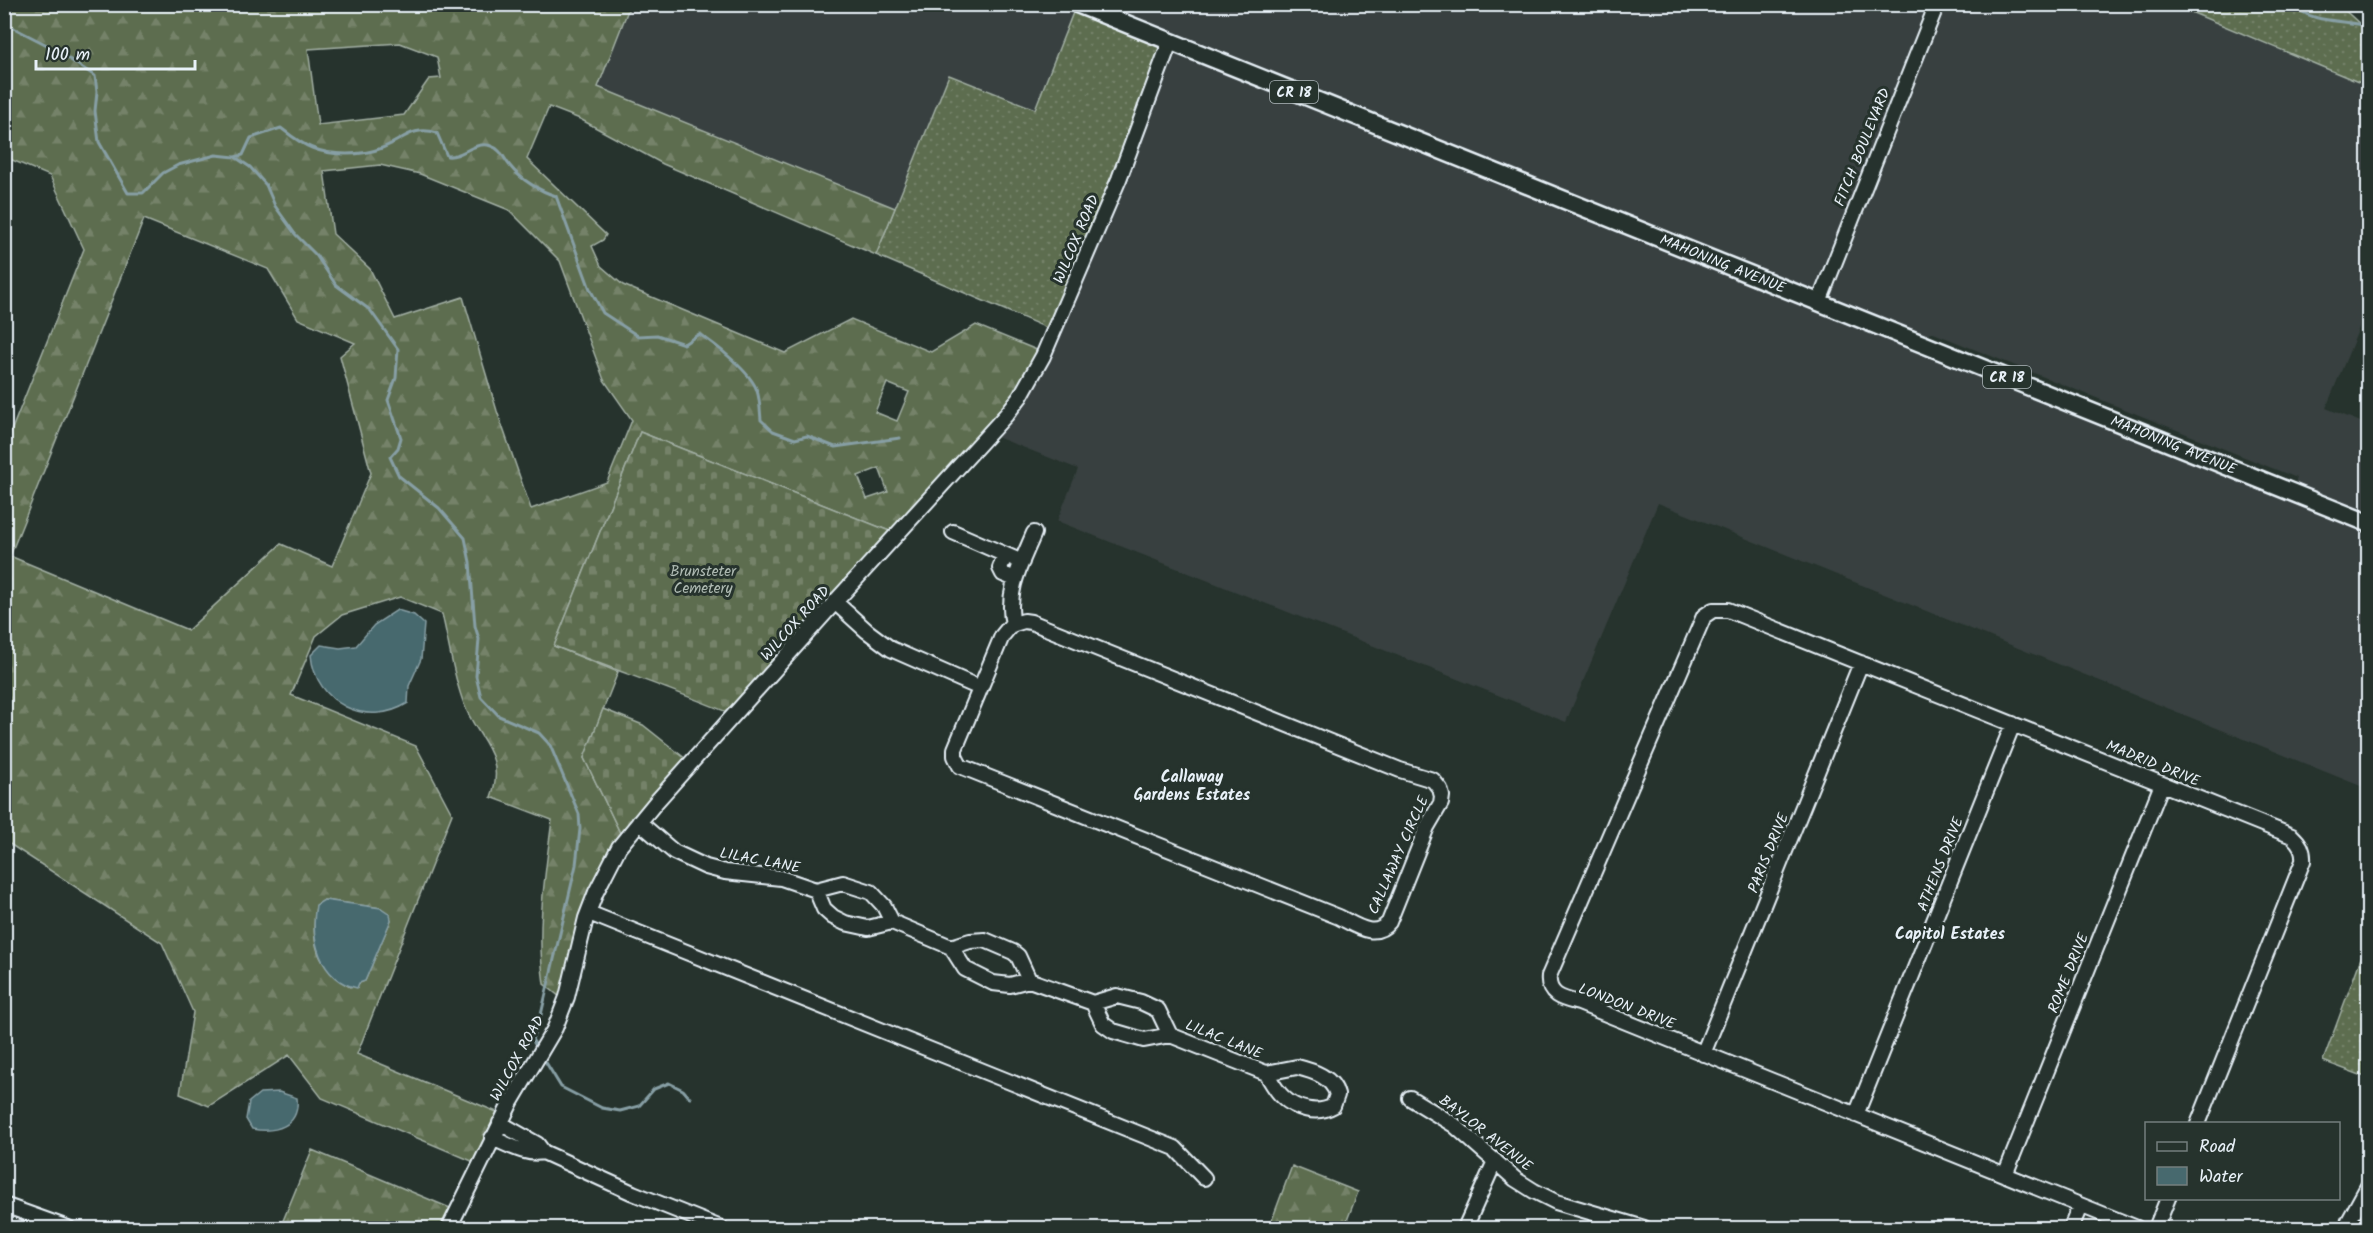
<svg xmlns="http://www.w3.org/2000/svg" width="2373" height="1233" font-family="Kalam,sans-serif">
	<style>
		.built { fill: #37403f; fill-rule: evenodd }
		.grass { fill: url(#grass-dots); stroke: #a2afa4; stroke-width: 1.5 }
		.forest { fill: url(#forest-firs); stroke: #a2afa4; stroke-width: 1.5; fill-rule: evenodd }
		.cemetery { fill: url(#cemetery-stones); stroke: #a2afa4; stroke-width: 1.5 }
		.water { fill: #47696e; stroke: #879fa5; stroke-width: 1.5 }
		.lines { fill: none; stroke-linecap: round; stroke-linejoin: round }
		.stream { stroke: #879fa5; stroke-width: 3 }
		.minor-casing { stroke: #e8f1f8; stroke-width: 18 }
		.major-casing { stroke: #e8f1f8; stroke-width: 21 }
		.minor { stroke: #26332d; stroke-width: 14 }
		.major { stroke: #26332d; stroke-width: 16 }
		.labels { text-anchor: middle; stroke-width: 6; stroke-linejoin: round; paint-order: stroke }
		.shield { fill: #26332d; stroke: #aeb8bb; stroke-width: 1.5 }
		.shield-label { font-size: 14px; font-weight: bold; fill: #e8f1f8 }
		.street-label { font-size: 15px; fill: #e8f1f8; stroke: #26332d }
		.park-label { font-size: 15px; fill: #b0bcb4; stroke: #26332d }
		.neighbourhood-label { font-size: 16px; font-weight: bold; fill: #e8f1f8; stroke: #26332d }
	</style>
	<defs>
		<pattern id="grass-dots" width="8" height="8" patternUnits="userSpaceOnUse" patternTransform="scale(1.5)"><rect width="8" height="8" fill="#5d6d4f"/><path d="M2 2h.1M6 6h.1" fill="none" stroke="#748269" stroke-width="1.8" stroke-linecap="round"/></pattern>
		<pattern id="forest-firs" width="22" height="20" patternUnits="userSpaceOnUse" patternTransform="scale(1.5)"><rect width="22" height="20" fill="#5d6d4f"/><path d="M5 1l3.5 6h-7zM16 11l3.5 6h-7z" fill="#748269"/></pattern>
		<pattern id="cemetery-stones" width="16" height="16" patternUnits="userSpaceOnUse" patternTransform="scale(1.5)"><rect width="16" height="16" fill="#5d6d4f"/><path d="M2 7V4a2 2 0 0 1 4 0v3zM10 15v-3a2 2 0 0 1 4 0v3z" fill="#748269"/></pattern>
	</defs>
	<rect width="100%" height="100%" fill="#26332d"/>
	<filter id="ink" filterUnits="userSpaceOnUse"><feTurbulence type="fractalNoise" baseFrequency=".0167" numOctaves="2"/><feDisplacementMap in="SourceGraphic" scale="12" xChannelSelector="R" yChannelSelector="G"/><feConvolveMatrix kernelMatrix="1 2 1 2 8 2 1 2 1" color-interpolation-filters="sRGB"/></filter>
	<g filter="url(#ink)">
		<path class="built" d="M630 5H1076L1035 109 949 75 876 255 663 164 584 121Z
			M1077 5H2174L2368 86V306L2326 408 2368 425V789L1658 503 1566 722 1057 521 1078 469 989 434 1054 331ZM1931 332 2297 478 2292 491 1926 344Z"/>
		<path class="grass" d="M1076 5 1170 42 1054 331 876 255 949 75 1035 109Z
			M2174 5H2339L2360 24 2368 26V86Z
			M2368 939V1078L2323 1061Z"/>
		<path class="forest" d="M5 5H630L598 87 895 208 876 255 663 164 580 119 549 107 527 159 606 235 603 240 592 246 601 266 623 285 785 353 851 319 931 352 976 325 1044 353 1032 377 897 534 640 432 554 646 618 672 584 758 624 841 605 871 565 1001 544 984C536 929 545 875 552 820L491 797C507 754 476 738 464 704 453 676 449 643 442 614L400 597 342 615 316 636 291 695 416 746 452 814 357 1054 504 1115 479 1164 322 1098 289 1055 209 1106 180 1094 193 1012 162 943 5 841 4 449 84 249 50 176 5 157ZM400 43 437 57 441 78 429 79 404 115 318 125 308 49ZM380 165 420 174 509 210 560 261 604 380 632 420 607 482 531 509 497 411 463 297 395 319 370 269 333 234 324 171ZM144 219 268 269 298 319 355 343 340 356 371 473 332 566 281 544 188 630 10 556ZM887 383 909 392 897 421 875 412ZM879 468 888 492 867 499 858 476ZM324 900 381 908 391 920 365 981 350 987C317 968 310 942 316 906Z
			M312 1150 457 1211 449 1228H331L322 1225 320 1228H280Z
			M1292 1166 1358 1192 1344 1228H1269Z"/>
		<path class="cemetery" d="M640 432 897 534 734 715C675 690 614 670 554 646Z
			M603 709 643 725 691 763 624 841 584 758Z"/>
		<path class="water" d="M397 610 414 615 424 624 421 659 409 686 408 703C367 729 315 703 311 655L321 645 340 648 356 646 374 625Z
			M324 900 381 908 390 914 391 920 365 981 359 983 357 988C319 980 310 938 316 905Z
			M279 1092 297 1098C300 1127 275 1133 252 1129L246 1119 249 1102 260 1093Z"/>
		<g class="lines">
			<path class="stream" d="M2292 4C2313 25 2343 19 2368 26
				M4 23 49 46 95 76 97 92 95 111 99 142 128 193H143L163 173 178 165 216 155 235 157 250 167 266 185 275 206 295 234 316 255 336 285 370 310 398 349 396 378 388 400 401 438 398 448 390 457 399 476 439 508 465 538 470 562 475 626 479 639 476 676 481 697 499 716 539 733 550 745 579 814 580 829 576 865 540 1019 532 1039 537 1048
				M235 157 243 155 251 138 281 128C290 135 301 144 312 148 331 156 362 156 382 148 403 140 413 125 437 133L447 156C462 158 475 140 491 146 501 149 504 159 510 166 521 180 540 191 556 196L590 289 603 313 638 336 657 335 684 344 699 334C715 344 752 373 757 391 760 399 760 410 761 420L773 431 795 439 807 436 835 447 900 438
				M542 1056 561 1087 602 1108 620 1111 639 1106 654 1089 669 1083 683 1090 690 1098"/>
			<defs>
				<path id="minor" d="M1819 302 1937 4
					M953 532 1022 562
					M1005 556 1000 568 1003 574 1015 579
					M835 602 867 631 891 649 980 688
					M1024 621 1031 622 1400 770 1433 780 1440 789 1442 796 1441 803 1427 827 1389 922C1375 940 1355 925 1339 917L960 766 955 756V749L1002 636 1011 625Z
					M1013 624C1005 591 1022 562 1034 533
					M639 822 674 852 706 867 725 872 781 878 816 890 843 883 871 892 884 906 892 922
					M816 890 824 909 833 917 845 923 868 928 892 922 951 947 965 969 993 983 1010 985 1029 980 1093 1003 1117 996 1141 1002 1158 1010 1170 1035
					M589 913 1175 1148 1204 1178
					M951 947 970 941 985 940 1013 952 1018 956 1029 980
					M1093 1003 1103 1024 1113 1031 1144 1040 1170 1035 1266 1073
					M1703 1054 1861 663
					M1297 1067C1313 1071 1333 1077 1337 1095L1333 1106C1317 1115 1295 1109 1283 1097 1276 1091 1271 1081 1266 1073Z
					M1410 1098 1454 1125 1515 1179 1534 1191 1556 1202 1644 1228
					M1856 1115 2013 724
					M500 1123 537 1144 543 1152 633 1193 721 1228
					M492 1138C507 1144 527 1156 543 1152
					M2005 1175 2162 784
					M4 1205 68 1228
					M449 1228 511 1102 555 1028 567 997 586 918 596 892 619 847 656 802 835 602 1006 415 1020 397 1043 356 1119 179 1170 42
					M1465 1228 1495 1161
					M2071 1228 2080 1206
					M2137 1228 1579 1003C1563 999 1547 996 1549 976L1704 616 1713 610H1728L2292 836C2300 843 2304 850 2303 861L2198 1124
					M2156 1228 2168 1198
					M2345 1228 2368 1186"/>
				<g id="major">
					<path id="s1" d="M1077 4 2368 523"/>
				</g>
			</defs>
			<use href="#minor" class="minor-casing"/>
			<use href="#major" class="major-casing"/>
			<use href="#minor" class="minor"/>
			<use href="#major" class="major"/>
		</g>
	</g>
	<g class="labels">
		<g class="shield">
			<rect x="1270" y="81" width="48" height="22" rx="4.5"/>
			<rect x="1983" y="366" width="48" height="22" rx="4.5"/>
		</g>
		<g class="shield-label">
			<text x="1294" y="97">CR 18</text>
			<text x="2007" y="382">CR 18</text>
		</g>
		<g class="street-label">
			<text transform="translate(1862 147) rotate(-68)" y="5">FITCH BOULEVARD</text>
			<text transform="translate(1076 239) rotate(-67)" y="5">WILCOX ROAD</text>
			<text dy="5" stroke="none"><textPath href="#s1" startOffset="696">MAHONING AVENUE</textPath></text>
			<text dy="5" stroke="none"><textPath href="#s1" startOffset="1182">MAHONING AVENUE</textPath></text>
			<text transform="translate(795 623) rotate(-48)" y="5">WILCOX ROAD</text>
			<text transform="translate(2153 763) rotate(22)" y="5">MADRID DRIVE</text>
			<text transform="translate(1768 853) rotate(-68)" y="5">PARIS DRIVE</text>
			<text transform="translate(1398 855) rotate(-66)" y="5">CALLAWAY CIRCLE</text>
			<text transform="translate(760 860) rotate(11)" y="5">LILAC LANE</text>
			<text transform="translate(1940 864) rotate(-68)" y="5">ATHENS DRIVE</text>
			<text transform="translate(2068 973) rotate(-68)" y="5">ROME DRIVE</text>
			<text transform="translate(1627 1006) rotate(21)" y="5">LONDON DRIVE</text>
			<text transform="translate(1224 1039) rotate(22)" y="5">LILAC LANE</text>
			<text transform="translate(517 1058) rotate(-61)" y="5">WILCOX ROAD</text>
			<text transform="translate(1486 1133) rotate(38)" y="5">BAYLOR AVENUE</text>
		</g>
		<g class="park-label">
			<text x="703" y="576">Brunsteter<tspan x="703" dy="17">Cemetery</tspan></text>
		</g>
		<g class="neighbourhood-label">
			<text x="1192" y="782">Callaway<tspan x="1192" dy="18">Gardens Estates</tspan></text>
			<text x="1950" y="939">Capitol Estates</text>
		</g>
	</g>
	<rect width="2373" height="1233" fill="none" stroke="#26332d" stroke-width="24"/>
	<rect x="12" y="12" width="2349" height="1209" fill="none" stroke="#e8f1f8" stroke-width="2" filter="url(#ink)"/>
	<rect x="2145" y="1122" width="195" height="78" fill="#26332d" stroke="#747f7e" stroke-width="1.5"/>
	<rect x="2157" y="1142" width="30" height="9" fill="#26332d" stroke="#747f7e" stroke-width="1.5"/>
	<text x="2199" y="1152" font-size="18" fill="#e8f1f8">Road</text>
	<rect x="2157" y="1167" width="30" height="18" fill="#47696e" stroke="#747f7e" stroke-width="1.5"/>
	<text x="2199" y="1182" font-size="18" fill="#e8f1f8">Water</text>
	<path d="M36 60v9h159v-9" fill="none" stroke="#e8f1f8" stroke-width="3"/>
	<text x="45" y="60" font-size="18" fill="#e8f1f8" stroke="#26332d" stroke-width="4.5" paint-order="stroke">100 m</text>
</svg>
